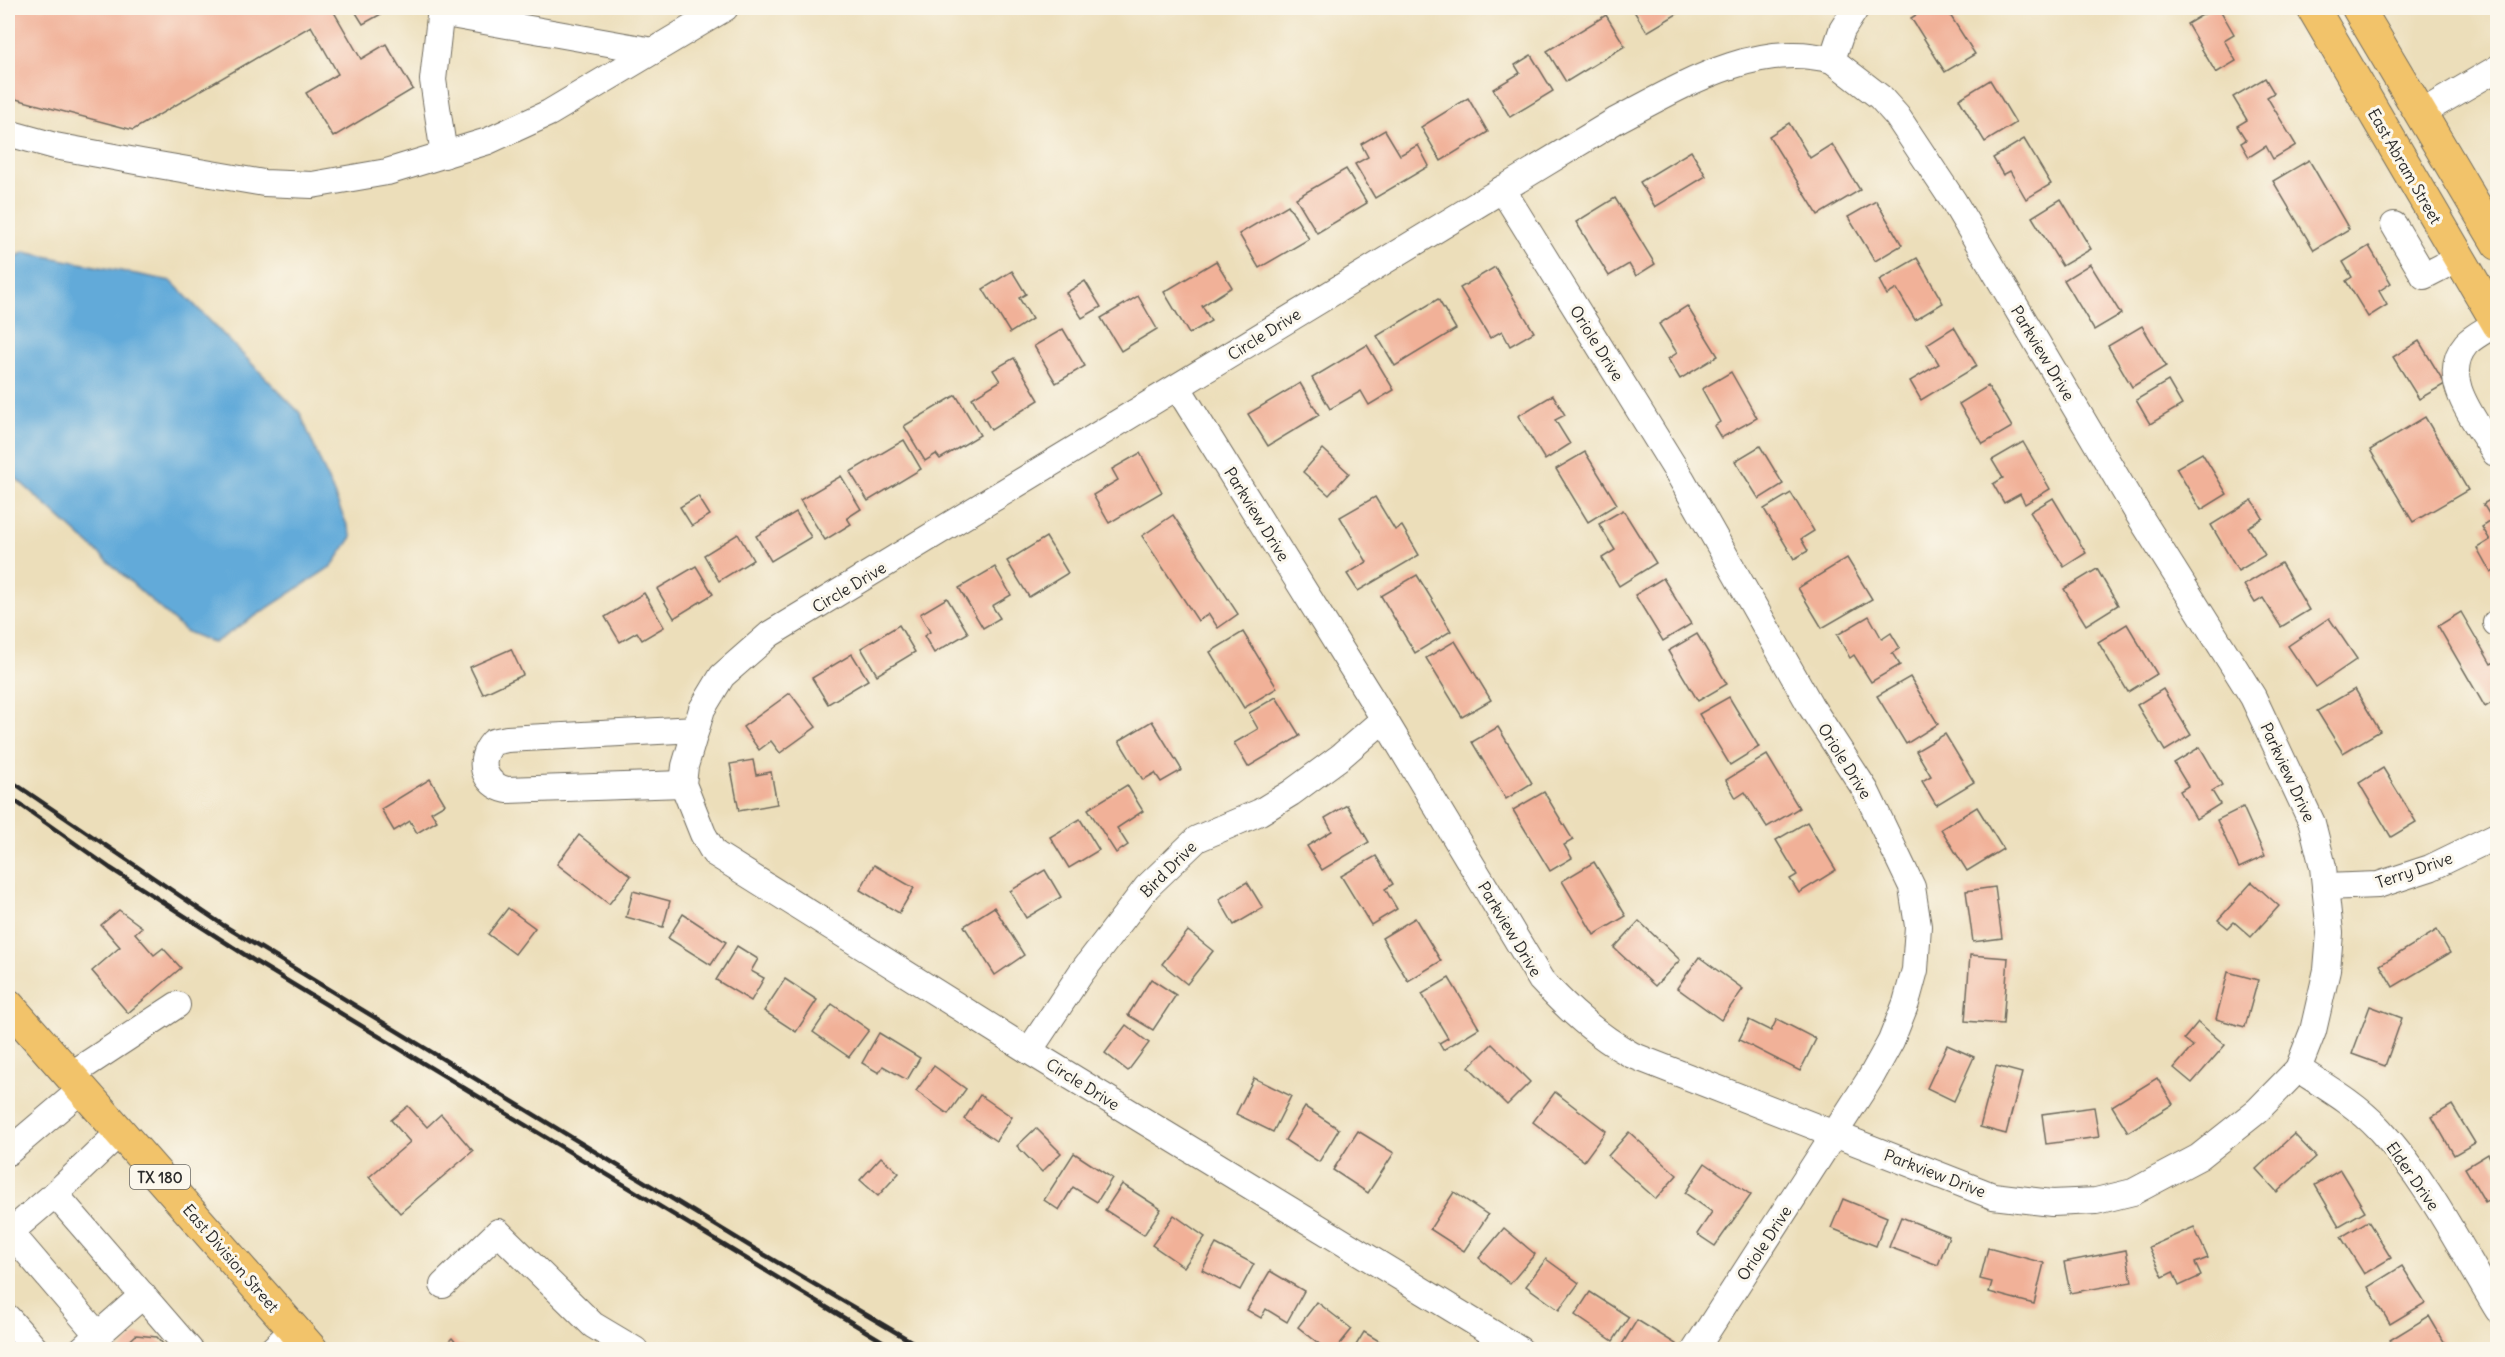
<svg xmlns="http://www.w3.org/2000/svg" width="2505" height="1357" font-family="Delius,sans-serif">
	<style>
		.water { fill: #62aad9; stroke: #466a82; stroke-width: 1.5 }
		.building { fill: #f1b198 }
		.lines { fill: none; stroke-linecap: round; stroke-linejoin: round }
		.minor-casing { stroke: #6f6a5d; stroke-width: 28 }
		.major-casing { stroke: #6f6a5d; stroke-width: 34 }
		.minor { stroke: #fff; stroke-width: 26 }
		.major { stroke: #f2c36a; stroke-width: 32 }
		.rail { stroke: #2b2b2b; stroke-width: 4.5 }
		.labels { text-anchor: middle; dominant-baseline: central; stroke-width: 6; stroke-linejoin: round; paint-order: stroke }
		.shield { fill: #fbf7ec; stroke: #696865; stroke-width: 1.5 }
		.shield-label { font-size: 15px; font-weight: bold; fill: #2b2b2b }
		.street-label { font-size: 16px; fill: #2b2b2b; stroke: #fbf7ec }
	</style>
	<rect width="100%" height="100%" fill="#fbf7ec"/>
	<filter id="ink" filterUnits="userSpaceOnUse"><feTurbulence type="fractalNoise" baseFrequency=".0167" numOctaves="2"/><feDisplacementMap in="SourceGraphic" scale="12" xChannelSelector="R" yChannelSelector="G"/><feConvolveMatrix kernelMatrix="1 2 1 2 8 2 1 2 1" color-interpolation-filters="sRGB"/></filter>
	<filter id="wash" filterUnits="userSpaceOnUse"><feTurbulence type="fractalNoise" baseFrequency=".008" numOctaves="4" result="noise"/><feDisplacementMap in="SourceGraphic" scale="24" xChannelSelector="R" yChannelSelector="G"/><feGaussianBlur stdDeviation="1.35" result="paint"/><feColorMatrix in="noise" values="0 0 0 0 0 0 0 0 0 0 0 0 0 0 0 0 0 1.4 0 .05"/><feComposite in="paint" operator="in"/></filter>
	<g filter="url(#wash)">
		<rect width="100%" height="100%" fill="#ecdeba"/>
		<polygon class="water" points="24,252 171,281 300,413 352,537 332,566 214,643 185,631 8,471 8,262"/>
		<g id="blocks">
			<g class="building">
				<polygon points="8,8 343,8 334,12 361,59 386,44 413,89 333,137 306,93 338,74 311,26 133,130 8,97"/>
				<polygon points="353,8 392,8 363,24"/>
				<polygon points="1632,8 1687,8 1647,32"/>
				<polygon points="1927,8 1954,8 1956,11 1950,15 1975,54 1945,72 1911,18"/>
				<polygon points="2214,8 2219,8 2234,34 2224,40 2236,61 2216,73 2187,24"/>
				<polygon points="1606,15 1625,46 1566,82 1547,51"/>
				<polygon points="1531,55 1553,91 1510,117 1493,89 1520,73 1515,65"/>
				<polygon points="2265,78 2274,93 2267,97 2296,145 2273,159 2266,146 2249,157 2241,143 2246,140 2237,126 2247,120 2233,97"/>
				<polygon points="1990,80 2016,123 1985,142 1959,99"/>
				<polygon points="1468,98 1488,132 1441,161 1421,127"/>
				<polygon points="1789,123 1810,158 1832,144 1860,190 1818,215 1769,136"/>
				<polygon points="1385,130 1400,155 1418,145 1429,166 1375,198 1355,164 1368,157 1361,144"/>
				<polygon points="2024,139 2051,184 2026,199 2010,171 2003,175 1993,158"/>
				<polygon points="1691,151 1706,176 1655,207 1640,182"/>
				<polygon points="2309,160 2349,229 2314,250 2273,181"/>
				<polygon points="1346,169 1367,203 1317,233 1296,198"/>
				<polygon points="1615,198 1655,264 1636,276 1629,264 1609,276 1576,222"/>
				<polygon points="2061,199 2091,249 2062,266 2032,217"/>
				<polygon points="1876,201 1902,245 1875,261 1848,217"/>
				<polygon points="1288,205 1309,239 1259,268 1239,234"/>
				<polygon points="2369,246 2391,283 2379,291 2387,305 2368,317 2346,281 2352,277 2343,262"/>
				<polygon points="1917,258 1943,303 1915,320 1897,289 1887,295 1879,280"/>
				<polygon points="1216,261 1232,287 1202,306 1211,321 1189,334 1164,292"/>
				<polygon points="2090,264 2121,314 2094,330 2064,280"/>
				<polygon points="1495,267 1534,332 1510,346 1502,331 1490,338 1460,288"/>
				<polygon points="1012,271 1026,294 1019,298 1032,319 1010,333 983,289"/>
				<polygon points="1085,281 1101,307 1082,318 1066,293"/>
				<polygon points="1138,296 1157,329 1121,351 1101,318"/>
				<polygon points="1438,299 1456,329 1395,366 1377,336"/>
				<polygon points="1687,306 1718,356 1680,379 1668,359 1677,353 1659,324"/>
				<polygon points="2142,326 2166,366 2132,387 2108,346"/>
				<polygon points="1954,327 1977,366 1921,400 1910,381 1939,364 1927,344"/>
				<polygon points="1063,329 1085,366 1056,383 1034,346"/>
				<polygon points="2419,341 2445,384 2419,399 2393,357"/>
				<polygon points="1367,345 1394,390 1369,405 1361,391 1330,409 1312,378"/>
				<polygon points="1014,358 1039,400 991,430 972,398 1000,381 993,370"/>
				<polygon points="1731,372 1757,418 1721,438 1714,426 1720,422 1702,389"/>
				<polygon points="2168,381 2182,405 2150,424 2136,400"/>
				<polygon points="1300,383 1319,415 1268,446 1248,414"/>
				<polygon points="1988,386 2012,427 1983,444 1959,404"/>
				<polygon points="956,395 980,435 940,459 936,454 925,461 904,426"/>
				<polygon points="1553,395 1565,415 1555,420 1570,444 1545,460 1518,416"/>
				<polygon points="2425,417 2468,490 2413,522 2370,450"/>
				<polygon points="904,440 921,469 868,501 850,472"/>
				<polygon points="2023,442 2050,489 2025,504 2020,494 2004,503 1993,484 2003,478 1992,460"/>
				<polygon points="1760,446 1783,484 1759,499 1735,461"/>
				<polygon points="1323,449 1349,473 1329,495 1303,472"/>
				<polygon points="1585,452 1617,504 1588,522 1556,469"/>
				<polygon points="1140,453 1162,492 1109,523 1093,495 1118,480 1112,469"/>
				<polygon points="2202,453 2227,494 2201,510 2176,468"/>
				<polygon points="841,476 861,509 847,518 851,524 825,540 800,500"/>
				<polygon points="1791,493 1814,531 1801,539 1808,551 1794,559 1764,509"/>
				<polygon points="2498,495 2498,569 2491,573 2477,548 2490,540 2482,527 2493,520 2483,504"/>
				<polygon points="698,496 710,515 692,526 680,507"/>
				<polygon points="1375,497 1395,530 1402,526 1419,555 1358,591 1347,574 1367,562 1340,517"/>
				<polygon points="2053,498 2086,553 2064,567 2030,512"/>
				<polygon points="2252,500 2263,518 2248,527 2265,555 2238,571 2211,525"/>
				<polygon points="1623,510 1656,563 1619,586 1602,558 1615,550 1599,524"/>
				<polygon points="796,512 811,537 771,561 756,536"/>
				<polygon points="1173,515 1238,614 1218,628 1209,614 1198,621 1142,536"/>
				<polygon points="738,534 753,560 719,581 704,555"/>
				<polygon points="1046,537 1068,573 1029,597 1007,561"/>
				<polygon points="1847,558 1872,599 1822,628 1798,588"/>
				<polygon points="2281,563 2309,610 2281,627 2263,598 2255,603 2244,585"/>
				<polygon points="696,566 713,594 674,618 657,589"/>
				<polygon points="995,567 1011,595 992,606 1000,618 983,628 959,588"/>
				<polygon points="2097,569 2118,605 2086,625 2064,589"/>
				<polygon points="1417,575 1451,631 1415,653 1381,596"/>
				<polygon points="1663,578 1691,624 1663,641 1635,595"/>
				<polygon points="644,593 664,627 642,640 637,632 620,642 605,617"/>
				<polygon points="947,598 968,633 934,653 924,636 930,632 920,614"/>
				<polygon points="2461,612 2491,664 2498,660 2498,699 2485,707 2438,626"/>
				<polygon points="1869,616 1882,639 1891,633 1900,648 1892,653 1900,665 1871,682 1854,655 1850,658 1837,635"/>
				<polygon points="2329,618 2357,659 2316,687 2288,646"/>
				<polygon points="2127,624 2157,674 2128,692 2098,642"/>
				<polygon points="899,625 915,652 877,675 861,648"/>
				<polygon points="1243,632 1277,688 1244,708 1210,652"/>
				<polygon points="1697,634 1727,684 1698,701 1668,651"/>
				<polygon points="1455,641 1491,700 1462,717 1426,658"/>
				<polygon points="511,649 523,675 483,694 470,667"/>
				<polygon points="852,654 868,680 828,704 812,678"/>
				<polygon points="1910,677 1938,724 1906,744 1877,696"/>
				<polygon points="2163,689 2191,735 2165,751 2137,705"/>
				<polygon points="2355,689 2380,731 2343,753 2317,711"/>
				<polygon points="790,693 816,727 780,753 771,741 759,750 743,727"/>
				<polygon points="1276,697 1300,736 1248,767 1234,743 1258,729 1249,713"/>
				<polygon points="1729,697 1759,747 1730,765 1699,714"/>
				<polygon points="1152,721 1182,770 1161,782 1155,773 1143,780 1119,741"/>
				<polygon points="1498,727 1532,783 1506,799 1472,742"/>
				<polygon points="1945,734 1974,782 1936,805 1922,781 1931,776 1916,751"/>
				<polygon points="2200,747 2222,785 2212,791 2220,804 2196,819 2180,791 2188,786 2174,763"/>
				<polygon points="1767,755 1799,808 1767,827 1745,792 1736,798 1726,780"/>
				<polygon points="753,760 756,775 771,772 777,804 739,811 730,764"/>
				<polygon points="2383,768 2416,822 2391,837 2359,783"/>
				<polygon points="430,779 445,804 431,812 437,821 417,833 410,821 394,831 381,809"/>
				<polygon points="1127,785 1143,811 1117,828 1128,845 1116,853 1088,809"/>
				<polygon points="1544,792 1573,840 1564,845 1572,858 1550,871 1513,810"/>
				<polygon points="1347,805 1369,842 1322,870 1307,846 1332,831 1325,818"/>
				<polygon points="1977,807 2003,849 1967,871 1941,829"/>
				<polygon points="2243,807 2265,856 2239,868 2217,820"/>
				<polygon points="1080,819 1099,850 1069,868 1050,837"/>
				<polygon points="1807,822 1836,870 1799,893 1790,879 1797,875 1776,840"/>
				<polygon points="579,835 631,876 609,904 557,864"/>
				<polygon points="1376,856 1393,884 1385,889 1397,909 1371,925 1341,876"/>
				<polygon points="1594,862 1626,916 1594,935 1562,881"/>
				<polygon points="874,865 914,888 899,913 860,890"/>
				<polygon points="1045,870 1061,897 1026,918 1010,891"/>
				<polygon points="1247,882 1263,908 1234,925 1219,899"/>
				<polygon points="2252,882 2279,906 2251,937 2234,922 2228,928 2218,920"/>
				<polygon points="1995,887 2002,938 1973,942 1966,891"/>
				<polygon points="633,891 670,901 663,927 626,917"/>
				<polygon points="994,907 1024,955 995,975 964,926"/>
				<polygon points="508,908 535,928 515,954 488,934"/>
				<polygon points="119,910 142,927 135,933 154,955 163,948 181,968 128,1013 92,971 120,947 101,925"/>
				<polygon points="683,914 726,942 711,965 668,938"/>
				<polygon points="1415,918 1441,961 1408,981 1382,938"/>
				<polygon points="1639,921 1680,960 1655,986 1614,948"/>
				<polygon points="2437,930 2450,953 2393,987 2380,965"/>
				<polygon points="1188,931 1213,951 1187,984 1162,964"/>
				<polygon points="737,946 758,959 751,971 764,978 751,1001 716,980"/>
				<polygon points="1970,955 2008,958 2003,1024 1965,1021"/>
				<polygon points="1699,957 1743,989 1721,1020 1677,988"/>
				<polygon points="2228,972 2258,980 2245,1027 2216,1019"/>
				<polygon points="1449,978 1479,1028 1443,1050 1439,1043 1448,1038 1422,994"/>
				<polygon points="785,979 817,1000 796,1032 764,1011"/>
				<polygon points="1151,979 1176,995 1153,1030 1128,1015"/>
				<polygon points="832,1004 869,1030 849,1057 813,1032"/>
				<polygon points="2370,1006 2402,1018 2385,1066 2352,1054"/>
				<polygon points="1777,1019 1816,1039 1800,1071 1739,1040 1749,1020 1771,1031"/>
				<polygon points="2198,1022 2225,1045 2192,1083 2174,1068 2193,1046 2184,1039"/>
				<polygon points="1126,1025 1149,1043 1128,1071 1105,1053"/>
				<polygon points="879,1033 920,1058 907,1080 883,1066 879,1073 862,1063"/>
				<polygon points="1492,1044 1530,1082 1507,1105 1469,1067"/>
				<polygon points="1947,1045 1974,1057 1954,1101 1927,1088"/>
				<polygon points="934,1066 966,1089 948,1114 916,1091"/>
				<polygon points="1996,1066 2022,1073 2006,1134 1980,1127"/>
				<polygon points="1254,1078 1291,1096 1273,1132 1236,1114"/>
				<polygon points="2157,1078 2173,1104 2128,1132 2112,1106"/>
				<polygon points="1555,1092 1606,1131 1584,1161 1533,1122"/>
				<polygon points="980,1095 1012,1117 996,1141 964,1119"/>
				<polygon points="2452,1105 2475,1143 2454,1155 2432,1117"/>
				<polygon points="408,1106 427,1127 441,1114 473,1151 400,1213 369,1177 410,1142 391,1120"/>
				<polygon points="1305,1107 1339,1129 1319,1162 1285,1140"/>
				<polygon points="2094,1107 2099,1137 2046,1144 2042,1114"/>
				<polygon points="1036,1128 1061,1153 1042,1172 1017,1146"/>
				<polygon points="1358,1131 1394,1153 1368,1193 1333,1170"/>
				<polygon points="1629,1132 1677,1175 1656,1199 1608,1156"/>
				<polygon points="2294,1134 2316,1157 2277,1192 2256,1169"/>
				<polygon points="1074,1153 1112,1178 1097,1202 1073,1187 1059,1210 1044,1200"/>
				<polygon points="2488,1154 2498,1170 2498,1195 2485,1202 2465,1168"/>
				<polygon points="881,1157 899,1173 878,1196 860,1180"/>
				<polygon points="1705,1163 1751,1195 1715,1246 1697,1234 1712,1212 1685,1193"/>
				<polygon points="2340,1170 2365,1211 2339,1226 2315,1185"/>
				<polygon points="1122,1184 1161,1209 1144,1235 1105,1210"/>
				<polygon points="1454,1192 1488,1215 1464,1251 1430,1229"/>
				<polygon points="1843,1199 1887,1217 1876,1246 1831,1228"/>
				<polygon points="1174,1215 1205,1237 1184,1267 1152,1245"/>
				<polygon points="1901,1217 1949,1236 1938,1265 1889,1247"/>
				<polygon points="2368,1221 2391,1258 2364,1274 2341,1237"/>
				<polygon points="2194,1227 2208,1258 2195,1263 2201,1276 2179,1286 2173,1272 2163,1277 2149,1247"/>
				<polygon points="1504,1228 1535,1254 1510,1284 1479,1258"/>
				<polygon points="1216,1244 1254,1264 1240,1290 1202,1270"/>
				<polygon points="1988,1248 2044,1263 2034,1304 1989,1292 1992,1282 1980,1279"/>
				<polygon points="2126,1250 2132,1282 2070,1293 2064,1262"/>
				<polygon points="1546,1259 1579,1283 1559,1310 1526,1286"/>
				<polygon points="2402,1266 2425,1303 2390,1324 2368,1287"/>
				<polygon points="1270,1271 1304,1291 1287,1322 1266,1309 1261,1318 1247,1310"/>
				<polygon points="1590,1292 1629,1317 1613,1341 1575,1315"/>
				<polygon points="1317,1302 1352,1329 1335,1350 1327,1350 1298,1327"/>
				<polygon points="2429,1316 2449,1350 2396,1350 2390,1340"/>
				<polygon points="1637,1320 1676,1344 1673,1350 1627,1350 1621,1346"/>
				<polygon points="1364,1332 1394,1350 1353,1350"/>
				<polygon points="136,1335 157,1337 168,1350 120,1350"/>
				<polygon points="452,1338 460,1347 462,1345 466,1350 453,1350 447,1343"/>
			</g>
		</g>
	</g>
	<g filter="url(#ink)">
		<use href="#blocks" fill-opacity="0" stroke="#6f6a5d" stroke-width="1.5"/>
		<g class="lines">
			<g class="minor-casing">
				<g id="minor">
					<polyline points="441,8 433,80 444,155"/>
					<polyline points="440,13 653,51"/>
					<polyline points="2421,113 2498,68"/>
					<polyline points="8,133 55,146 141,162 264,183 312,185 387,172 488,141 549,113 725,8"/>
					<polyline points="1502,189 1681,478 1810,705 1866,791 1912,887 1918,926 1915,970 1906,1003 1891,1041 1871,1077 1695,1350"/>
					<polyline points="2394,225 2424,276 2459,258"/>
					<path d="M 1178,388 L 1384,719 L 1541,980 C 1569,1010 1596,1035 1632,1055 L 1993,1196 L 2052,1203 L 2096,1201 L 2133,1192 L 2199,1157 L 2257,1111 L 2298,1069 L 2313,1031 L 2327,970 L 2330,933 L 2323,867 L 2312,823 L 2253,697 L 2137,512 L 1954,202 L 1897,116 L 1880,97 L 1832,60"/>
					<path d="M 2495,453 C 2477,422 2437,378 2466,344 C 2473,336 2488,329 2497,323"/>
					<polyline points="2496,623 2498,622"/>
					<path d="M 683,784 L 507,790 C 483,784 476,761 493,742 L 507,739 L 696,729"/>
					<polyline points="2325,887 2378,885 2430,868 2498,835"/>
					<polyline points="1029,1051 1081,973 1147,887 1197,839 1260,812 1291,793 1340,757 1384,719"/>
					<path d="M 2298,1069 C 2326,1087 2357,1105 2379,1129 C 2428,1181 2461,1249 2498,1310"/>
					<polyline points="69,1076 177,1005"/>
					<polyline points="120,1132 55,1194 190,1350"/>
					<polyline points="8,1152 81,1090"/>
					<polyline points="10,1232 98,1335"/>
					<polyline points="8,1234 55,1194"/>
					<polyline points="443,1285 498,1232 593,1325 635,1350"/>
					<polyline points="8,1318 36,1350"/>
					<polyline points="81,1350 143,1295"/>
					<polyline points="272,1350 294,1329"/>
					<path d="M 1520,1350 L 1029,1051 L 714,853 L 703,834 L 683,784 L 685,766 L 702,709 L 722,676 L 770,634 L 1615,121 C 1680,87 1756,39 1832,60 L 1842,30 L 1856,8"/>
				</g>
			</g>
			<g class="major-casing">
				<g id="major">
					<polyline points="2313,8 2498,324"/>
					<polyline points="2358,8 2498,244"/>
					<polyline points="8,1005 312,1350"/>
				</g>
			</g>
			<use href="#minor" class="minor"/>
			<use href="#major" class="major"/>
			<g class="rail">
				<polyline points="8,779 223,925 753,1248 926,1350"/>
				<polyline points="8,796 110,868 256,962 897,1350"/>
			</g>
		</g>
	</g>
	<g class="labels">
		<rect class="shield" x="130" y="1165" width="60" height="24" rx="4.5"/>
		<g class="shield-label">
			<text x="160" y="1177">TX 180</text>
		</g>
		<g class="street-label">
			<text transform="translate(2405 166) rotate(60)">East Abram Street</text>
			<text transform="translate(1264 334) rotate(-32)">Circle Drive</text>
			<text transform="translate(1597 343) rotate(58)">Oriole Drive</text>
			<text transform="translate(2043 353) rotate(59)">Parkview Drive</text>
			<text transform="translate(1257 514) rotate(58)">Parkview Drive</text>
			<text transform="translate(849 587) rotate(-31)">Circle Drive</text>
			<text transform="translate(1845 761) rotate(58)">Oriole Drive</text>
			<text transform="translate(2288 772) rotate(65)">Parkview Drive</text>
			<text transform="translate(1168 869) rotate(-45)">Bird Drive</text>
			<text transform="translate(2414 870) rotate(-19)">Terry Drive</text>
			<text transform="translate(1510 929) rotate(59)">Parkview Drive</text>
			<text transform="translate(1083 1084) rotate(32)">Circle Drive</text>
			<text transform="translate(1935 1173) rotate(21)">Parkview Drive</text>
			<text transform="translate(2413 1176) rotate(55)">Elder Drive</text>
			<text transform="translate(1764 1243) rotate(-57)">Oriole Drive</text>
			<text transform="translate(231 1258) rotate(49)">East Division Street</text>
		</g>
	</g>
	<rect width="2505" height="1357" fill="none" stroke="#fbf7ec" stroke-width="30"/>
</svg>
